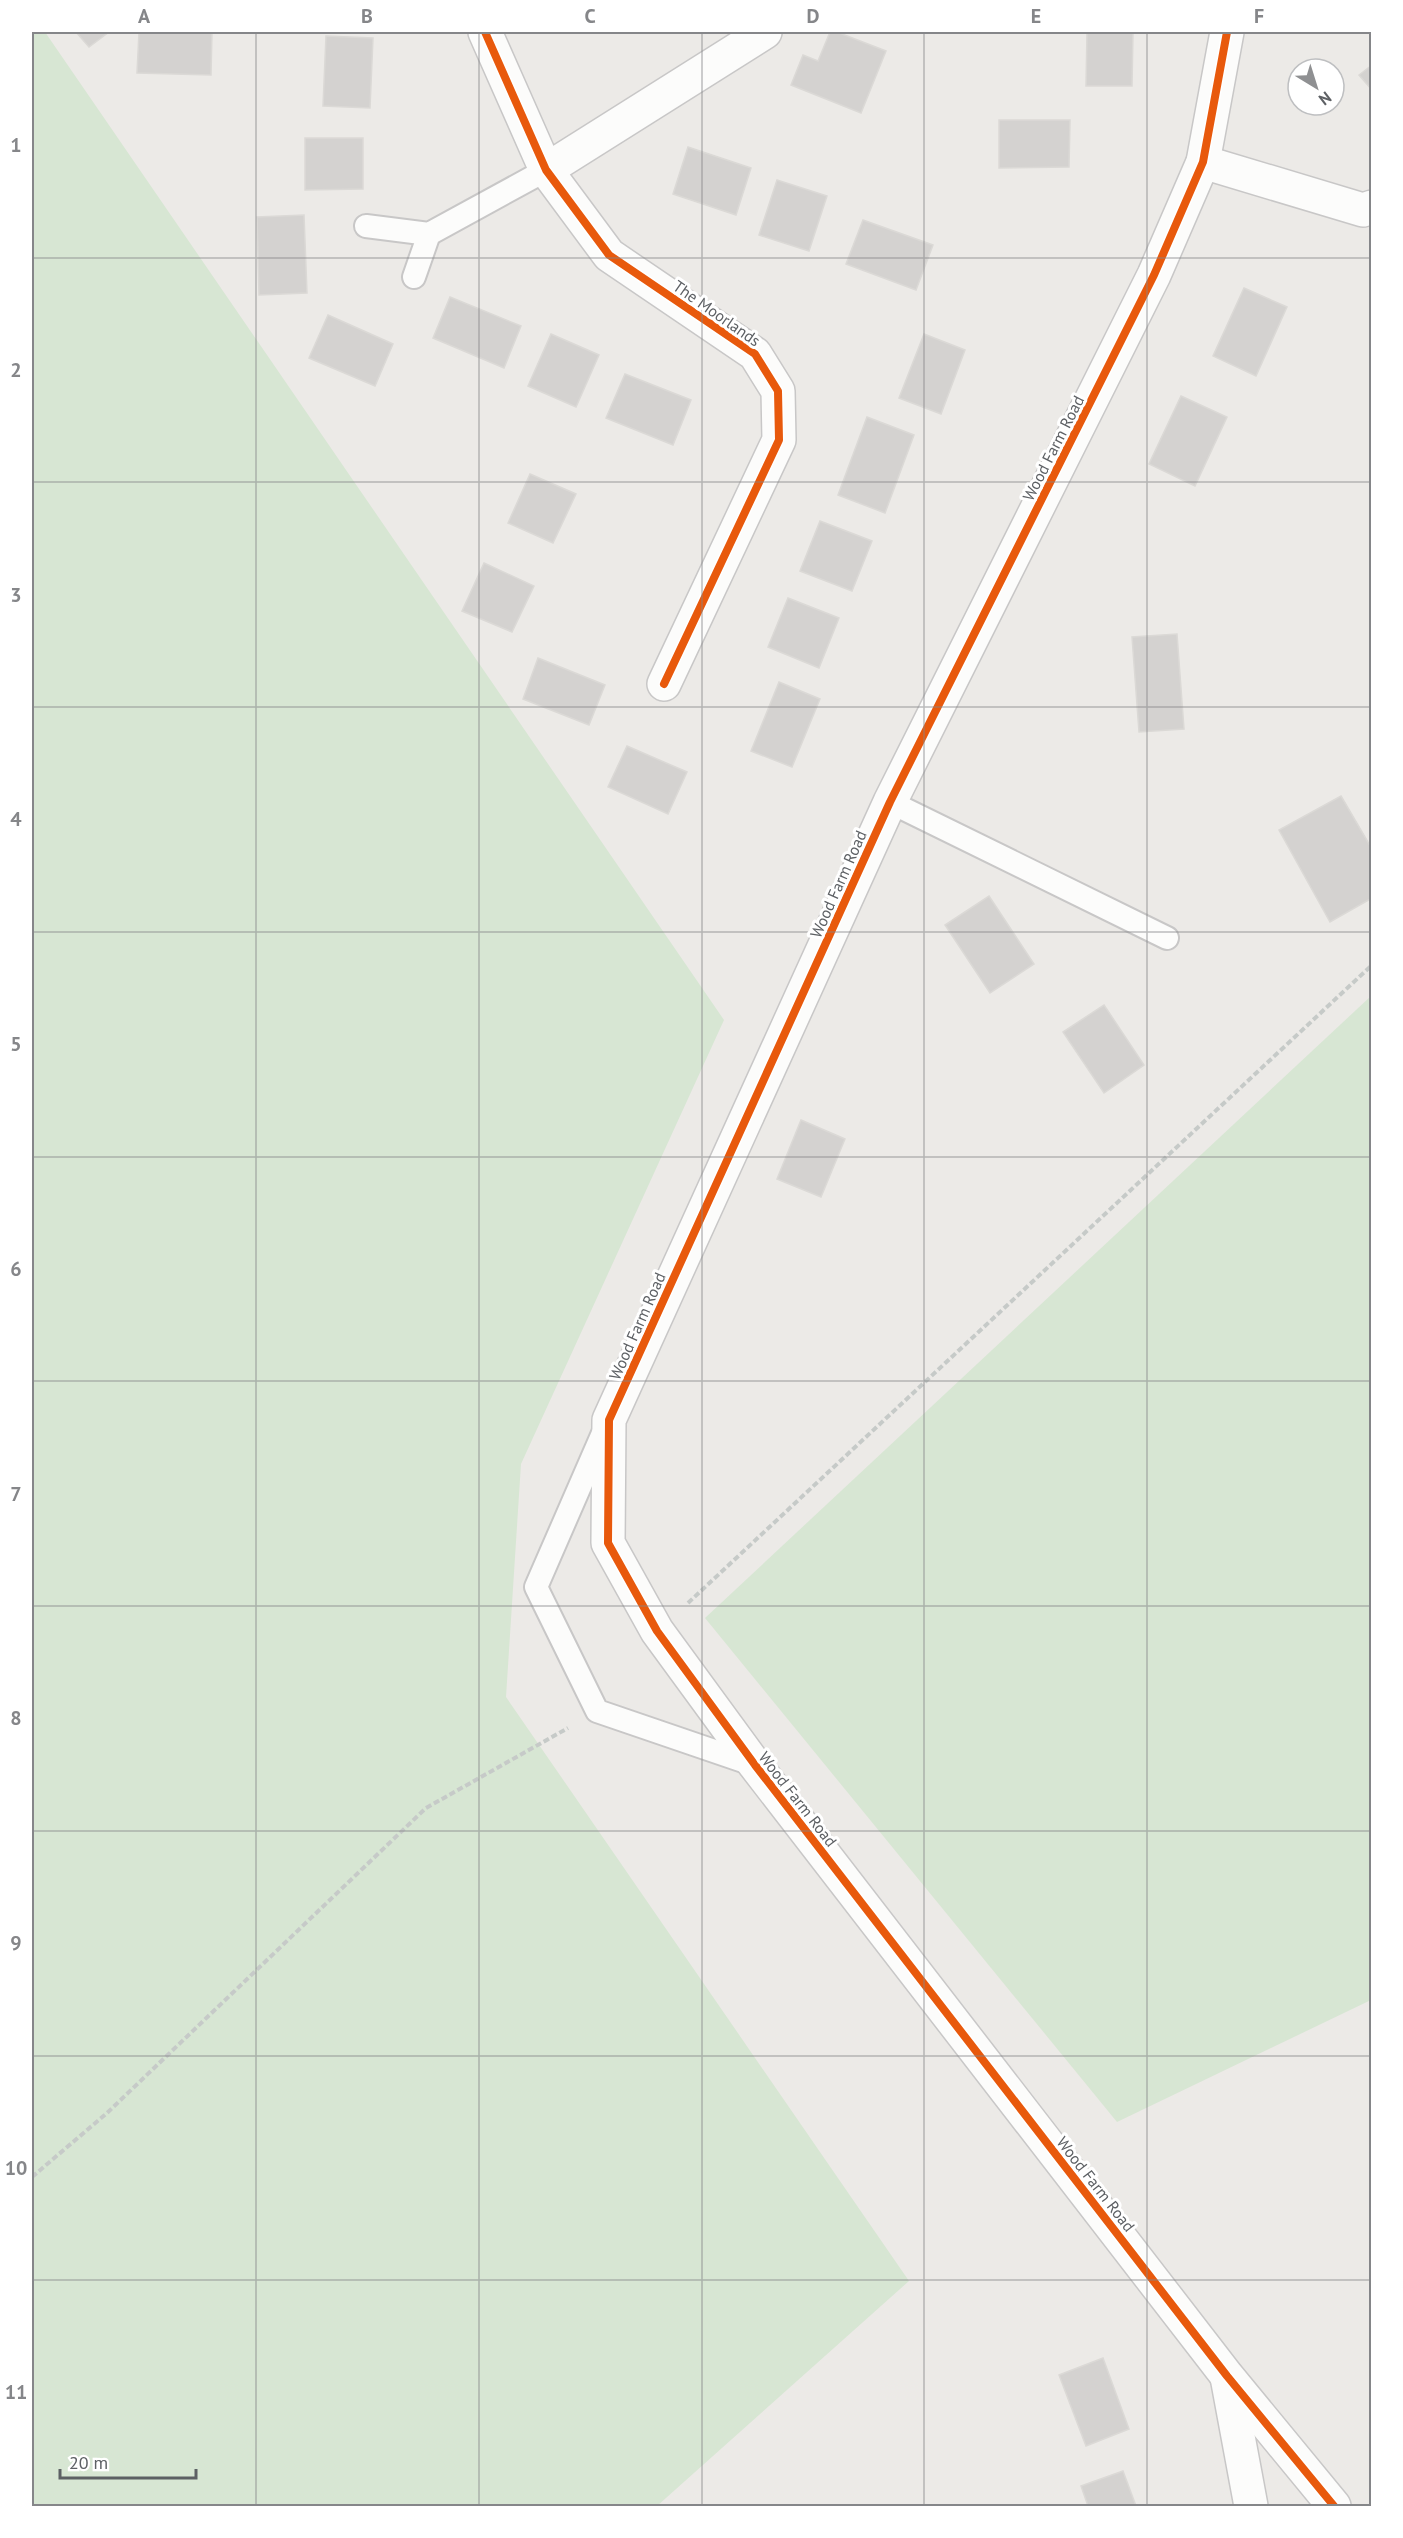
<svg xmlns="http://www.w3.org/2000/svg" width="1403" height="2538" font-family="'PT Sans',sans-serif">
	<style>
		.green { fill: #d7e6d3 }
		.building { fill: #d4d2d0; stroke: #dbd9d6; stroke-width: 1.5 }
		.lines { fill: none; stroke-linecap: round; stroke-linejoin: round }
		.lane-casing { stroke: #c8c7c7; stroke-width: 26 }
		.street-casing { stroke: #c8c7c7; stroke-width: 36 }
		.path { stroke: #c6cac8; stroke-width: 4; stroke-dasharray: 6 3; stroke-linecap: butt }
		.lane { stroke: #fcfcfb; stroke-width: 22 }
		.street { stroke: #fcfcfb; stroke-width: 33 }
		.cycleway-casing { stroke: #fff; stroke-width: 11 }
		.cycleway { stroke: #e8590c; stroke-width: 8 }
		.grid { fill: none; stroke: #858689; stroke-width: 1.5; stroke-opacity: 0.55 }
		.labels { text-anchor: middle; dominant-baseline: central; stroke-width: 6; stroke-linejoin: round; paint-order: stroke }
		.street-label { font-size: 16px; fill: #5d6064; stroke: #fff }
		.neatline { fill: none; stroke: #858689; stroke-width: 2 }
		.grid-label { font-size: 20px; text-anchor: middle; font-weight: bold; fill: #858689 }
	</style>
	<rect width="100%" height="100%" fill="#eceae7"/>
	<g class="green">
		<polygon points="32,32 45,32 724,1020 521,1464 506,1697 909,2281 657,2506 32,2506"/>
		<polygon points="1371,996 1371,2000 1117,2122 705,1618"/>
	</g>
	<g class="building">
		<polygon points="76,32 109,32 89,47"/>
		<polygon points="139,32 212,32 211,75 137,73"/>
		<polygon points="830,32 837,32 886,51 861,113 791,85 803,55 818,61"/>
		<polygon points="1087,32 1133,32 1132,86 1086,86"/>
		<polygon points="326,36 373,38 370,108 323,106"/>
		<polygon points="1372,65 1372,90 1359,75"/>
		<polygon points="999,120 1070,120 1069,167 999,168"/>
		<polygon points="305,138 363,138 363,189 305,190"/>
		<polygon points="688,147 751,168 736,215 673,194"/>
		<polygon points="777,180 827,196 809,251 759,235"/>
		<polygon points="304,215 307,293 259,295 257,217"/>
		<polygon points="863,220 933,245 916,290 846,264"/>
		<polygon points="1244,288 1287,307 1256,376 1213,356"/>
		<polygon points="450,297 521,326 504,368 433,338"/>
		<polygon points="328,315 393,344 375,386 309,358"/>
		<polygon points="551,334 599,355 576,407 528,386"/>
		<polygon points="924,334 965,350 941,414 899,398"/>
		<polygon points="625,374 691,400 673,445 606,418"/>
		<polygon points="1181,396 1227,417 1195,486 1149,464"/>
		<polygon points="867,417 914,435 885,513 838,495"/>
		<polygon points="530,474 576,494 553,543 508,523"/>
		<polygon points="820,521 872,541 852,591 800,571"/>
		<polygon points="484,563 534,586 512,632 462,611"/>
		<polygon points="788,598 839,618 819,668 768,647"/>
		<polygon points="1177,634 1184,729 1139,732 1132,637"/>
		<polygon points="538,658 605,685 589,725 523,699"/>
		<polygon points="779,682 820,699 792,767 751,751"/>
		<polygon points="627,746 687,772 668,814 608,787"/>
		<polygon points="1341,796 1372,849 1372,898 1330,922 1279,830"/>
		<polygon points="989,896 1034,964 990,993 945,925"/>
		<polygon points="1104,1005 1144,1065 1104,1093 1063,1032"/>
		<polygon points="801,1120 845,1139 821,1197 777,1179"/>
		<polygon points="1103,2358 1129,2429 1086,2446 1059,2375"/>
		<polygon points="1123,2471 1136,2506 1088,2506 1081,2486"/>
	</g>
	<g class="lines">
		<g class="lane-casing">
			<g id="lane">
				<polyline points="366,226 429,234 546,170"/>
				<polyline points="414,277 429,234"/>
				<polyline points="890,802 1167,938"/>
				<polyline points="604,1431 536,1587 597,1711 755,1765"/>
			</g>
		</g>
		<g class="street-casing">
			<g id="street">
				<polyline points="485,32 546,170 609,255 755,354 778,391 779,440 664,684"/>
				<polyline points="1227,32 1203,162 1154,275 890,802 609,1420 608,1543 657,1631 755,1765 1227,2376 1334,2506"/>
				<polyline points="1203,162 1363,210 1372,207"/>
				<polyline points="546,170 765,32"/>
				<polyline points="1227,2377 1251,2506"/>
			</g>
		</g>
		<g class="path">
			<polyline points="688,1603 1372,965"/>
			<polyline points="32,2177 107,2113 426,1808 568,1728"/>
		</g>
		<use href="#lane" class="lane"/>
		<use href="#street" class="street"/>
		<g class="cycleway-casing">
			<g id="cycleway">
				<polyline points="485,32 546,170 609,255 755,354 778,391 779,440 664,684"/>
				<polyline points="1227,32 1203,162 1154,275 890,802 609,1420 608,1543 657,1631 755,1765 1227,2376 1334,2506"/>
			</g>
		</g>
		<use href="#cycleway" class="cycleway"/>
	</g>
	<path class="grid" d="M 256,32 L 256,2506M 479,32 L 479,2506M 702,32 L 702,2506M 924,32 L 924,2506M 1147,32 L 1147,2506M 32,258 L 1372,258M 32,482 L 1372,482M 32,707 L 1372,707M 32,932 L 1372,932M 32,1157 L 1372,1157M 32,1381 L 1372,1381M 32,1606 L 1372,1606M 32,1831 L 1372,1831M 32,2056 L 1372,2056M 32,2280 L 1372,2280"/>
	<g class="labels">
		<g class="street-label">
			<text transform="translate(717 313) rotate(35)">The Moorlands</text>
			<text transform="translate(1053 448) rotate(-63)">Wood Farm Road</text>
			<text transform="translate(838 884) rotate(-66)">Wood Farm Road</text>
			<text transform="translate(637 1326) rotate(-66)">Wood Farm Road</text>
			<text transform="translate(798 1799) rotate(52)">Wood Farm Road</text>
			<text transform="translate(1096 2184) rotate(52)">Wood Farm Road</text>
		</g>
	</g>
	<rect width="1403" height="2538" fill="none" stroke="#ffffff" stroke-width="66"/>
	<g transform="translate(1316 87) rotate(142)"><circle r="28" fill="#ffffff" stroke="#bebfc1" stroke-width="1.5"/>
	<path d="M0-4.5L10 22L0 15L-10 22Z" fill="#8f9092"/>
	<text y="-9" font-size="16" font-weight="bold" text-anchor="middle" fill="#5d6064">N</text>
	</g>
	<path d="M60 2469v9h136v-9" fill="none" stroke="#5d6064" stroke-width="3"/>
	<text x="69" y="2469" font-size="18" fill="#5d6064" stroke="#ffffff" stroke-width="4.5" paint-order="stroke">20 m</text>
	<rect x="33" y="33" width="1337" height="2472" class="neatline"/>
	<g class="grid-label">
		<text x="144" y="23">A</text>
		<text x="367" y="23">B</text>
		<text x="590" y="23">C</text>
		<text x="813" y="23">D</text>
		<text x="1036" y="23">E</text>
		<text x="1259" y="23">F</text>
		<text x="16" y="152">1</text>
		<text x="16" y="377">2</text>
		<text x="16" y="602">3</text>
		<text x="16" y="826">4</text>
		<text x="16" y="1051">5</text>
		<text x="16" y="1276">6</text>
		<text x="16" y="1501">7</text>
		<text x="16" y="1725">8</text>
		<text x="16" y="1950">9</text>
		<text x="16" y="2175">10</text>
		<text x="16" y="2399">11</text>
	</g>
</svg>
